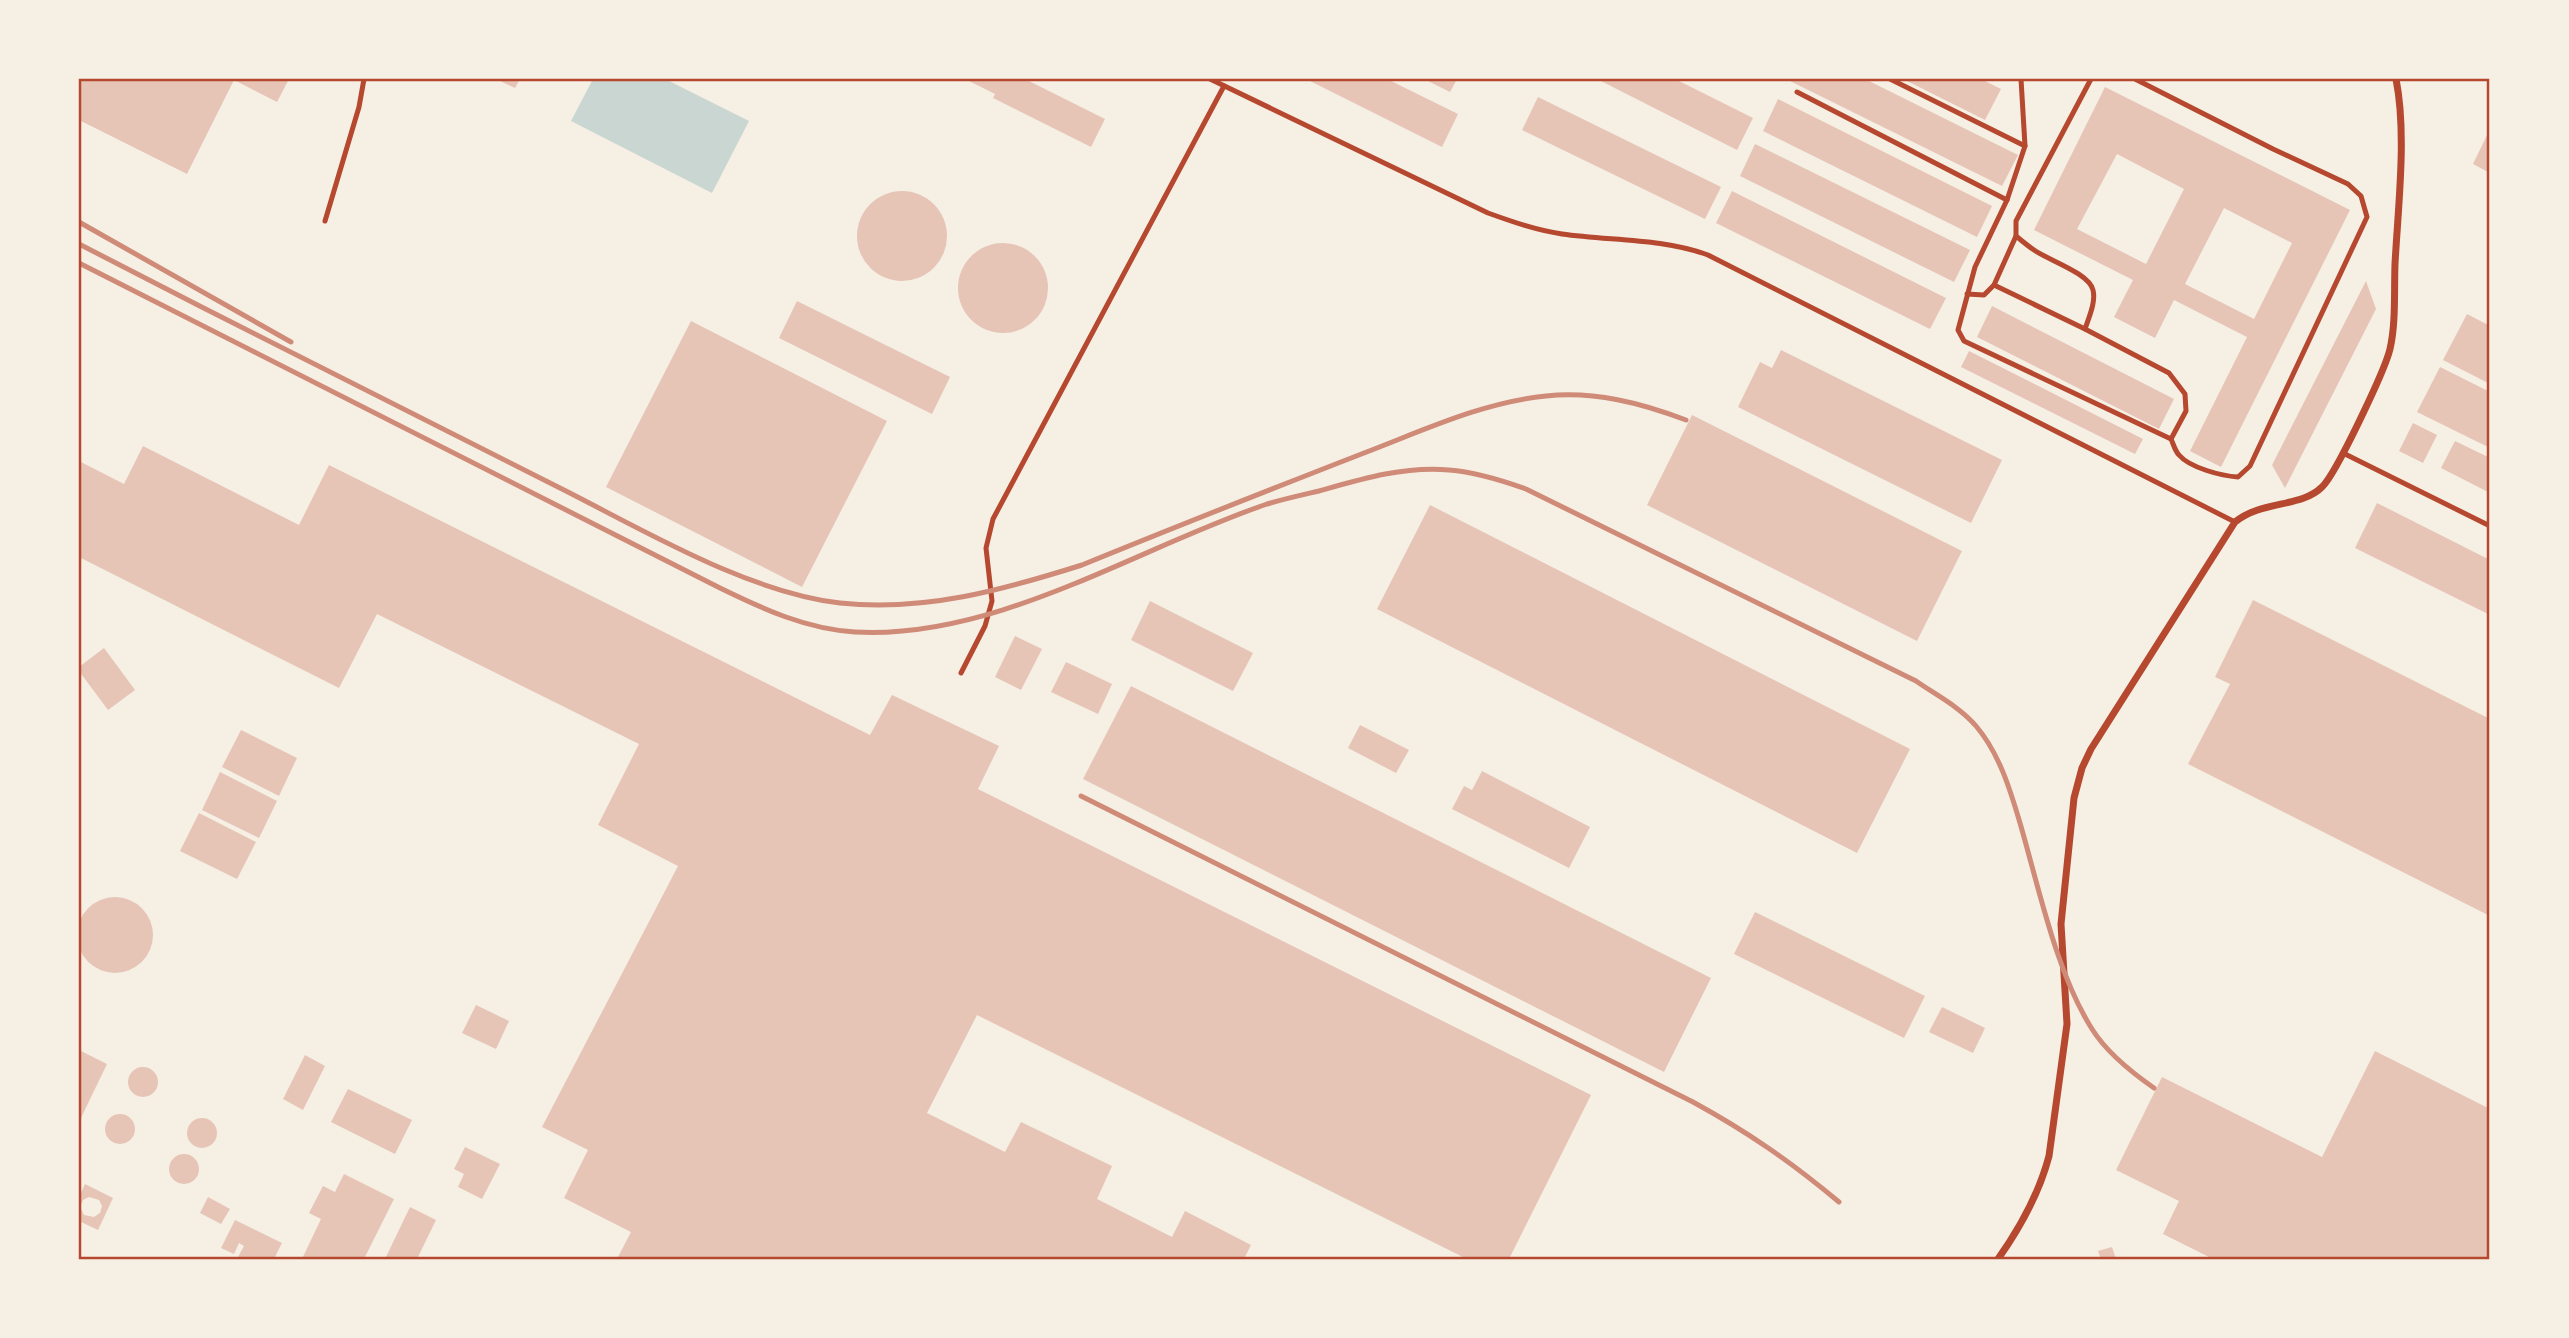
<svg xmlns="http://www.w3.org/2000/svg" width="2569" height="1338" font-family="'Titillium Web',sans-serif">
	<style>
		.water { fill: #c9d6d2 }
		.building { fill: #e6c5b7; fill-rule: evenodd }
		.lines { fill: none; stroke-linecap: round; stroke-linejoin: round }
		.service { stroke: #b5482f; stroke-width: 5 }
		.minor { stroke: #b5482f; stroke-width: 7 }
		.rail { stroke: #cf8b77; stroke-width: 5 }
		.neatline { fill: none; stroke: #b5482f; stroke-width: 2.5 }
	</style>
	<rect width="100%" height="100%" fill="#f6efe4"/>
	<polygon class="water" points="593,79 665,79 749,121 712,193 571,121"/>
	<g class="building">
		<polygon points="79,79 289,79 277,102 234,80 187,174 79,120"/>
		<polygon points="496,79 520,79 515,88"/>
		<polygon points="965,79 1025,79 1105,119 1091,147 993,98 995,94"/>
		<polygon points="1306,79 1387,79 1458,114 1442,147"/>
		<polygon points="1424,79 1457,79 1450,92"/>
		<polygon points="1597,79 1675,79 1753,118 1737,150"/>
		<polygon points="1786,79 1865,79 2018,155 2002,186"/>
		<polygon points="1903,79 1981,79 2001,89 1985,120"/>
		<path d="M 2105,87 L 2350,210 L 2221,467 L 2190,451 L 2247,337 L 2174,300 L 2155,338 L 2114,317 L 2133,280 L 2034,230 ZM 2117,154 L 2184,189 L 2146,264 L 2077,229 ZM 2224,208 L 2292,243 L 2254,319 L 2185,284 Z"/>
		<polygon points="1538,97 1721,187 1705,219 1522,130"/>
		<polygon points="1778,99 1992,206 1977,237 1763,131"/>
		<polygon points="2490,129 2490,173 2473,164"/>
		<polygon points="1755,144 1970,250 1954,282 1740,176"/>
		<circle cx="902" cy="236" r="45"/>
		<polygon points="1732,191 1946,298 1930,329 1716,223"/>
		<circle cx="1003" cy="288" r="45"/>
		<polygon points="2366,281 2376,309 2285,488 2272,465"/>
		<polygon points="797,301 950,377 932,414 779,338"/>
		<polygon points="1992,306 2174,399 2159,429 1977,337"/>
		<polygon points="2467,314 2490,326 2490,384 2443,360"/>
		<polygon points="691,321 887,421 802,587 606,487"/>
		<polygon points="1781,350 2002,460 1971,523 1738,407 1760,362 1772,368"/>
		<polygon points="1969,351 2143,439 2135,454 1961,367"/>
		<polygon points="2440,367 2490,392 2490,448 2417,412"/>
		<polygon points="1692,415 1962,551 1917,641 1647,505"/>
		<polygon points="2413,423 2437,435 2423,463 2399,451"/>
		<polygon points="2455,441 2490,458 2490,493 2441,468"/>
		<polygon points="143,446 299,525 329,465 870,735 892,695 999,746 978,789 1591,1095 1509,1259 1467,1259 977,1015 927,1113 1005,1152 1021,1122 1112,1166 1097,1199 1172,1237 1185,1211 1251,1245 1244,1259 617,1259 631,1232 564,1198 588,1150 542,1127 678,866 598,825 639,744 377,614 339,688 79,557 79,461 124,484"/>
		<polygon points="2377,503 2490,560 2490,615 2355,548"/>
		<polygon points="1430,505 1910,749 1857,853 1377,609"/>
		<polygon points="2253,600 2490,719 2490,916 2188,764 2230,684 2215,677"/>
		<polygon points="1150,601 1253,653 1233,691 1131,640"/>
		<polygon points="1015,636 1042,649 1021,690 995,677"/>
		<polygon points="104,648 135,690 108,710 79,671 79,667"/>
		<polygon points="1066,662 1112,684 1098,714 1051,692"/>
		<polygon points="1131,686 1711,978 1664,1072 1083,779"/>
		<polygon points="1360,725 1409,750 1396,773 1348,748"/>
		<polygon points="241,730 297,758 279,796 222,767"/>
		<polygon points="1482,771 1590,827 1569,868 1452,809 1464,786 1472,790"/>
		<polygon points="220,772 277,801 259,838 202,810"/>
		<polygon points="199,813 256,842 237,879 180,851"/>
		<circle cx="115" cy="935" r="38"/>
		<polygon points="1755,912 1925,996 1904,1038 1734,954"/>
		<polygon points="476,1005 509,1021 496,1049 462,1033"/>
		<polygon points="1942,1007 1985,1028 1973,1053 1929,1032"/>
		<polygon points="79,1050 107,1064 79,1122"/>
		<polygon points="2375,1051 2490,1109 2490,1259 2213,1259 2163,1234 2179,1201 2116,1170 2162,1077 2322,1157"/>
		<polygon points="305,1055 325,1066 303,1110 283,1099"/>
		<circle cx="143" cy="1082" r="15"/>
		<polygon points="348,1089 412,1120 395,1154 331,1122"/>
		<circle cx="120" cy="1129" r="15"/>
		<circle cx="202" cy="1133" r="15"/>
		<polygon points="465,1147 500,1164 482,1199 458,1187 464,1174 454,1169"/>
		<circle cx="184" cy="1169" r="15"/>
		<polygon points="344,1174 394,1199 364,1259 302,1259 321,1219 309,1213 323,1186 335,1192"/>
		<path d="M 85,1184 L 113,1198 L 98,1230 L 79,1221 L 79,1197 ZM 89,1197 L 99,1200 L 102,1206 L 100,1213 L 94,1217 L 84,1215 L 80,1207 L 83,1200 Z"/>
		<polygon points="208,1197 230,1209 221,1224 200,1213"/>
		<polygon points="410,1207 436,1220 417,1259 385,1259"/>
		<polygon points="235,1220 282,1243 274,1259 237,1259 244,1246 239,1243 234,1254 221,1248"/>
		<polygon points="2112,1247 2116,1259 2101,1259 2098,1251"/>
	</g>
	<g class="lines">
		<g class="service">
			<path d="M 1210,79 L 1488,213 C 1513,222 1536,230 1562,234 C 1611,241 1661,238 1708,255 L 2235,522"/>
			<polyline points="1890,79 2025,146"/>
			<polyline points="2021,79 2025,146 2007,200 1975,267 1958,330 1964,341 2171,439"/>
			<polyline points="1797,92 2007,200"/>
			<polyline points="325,221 359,107 364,79"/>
			<path d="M 1994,285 L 2085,329 L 2169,373 L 2185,394 L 2186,411 L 2171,439 C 2173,443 2175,451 2179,455 C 2190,468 2222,476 2238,477 L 2250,466 L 2367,217 L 2361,196 L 2348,184 L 2273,149 L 2135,79"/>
			<polyline points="1967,294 1984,295 1994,285 2016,236"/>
			<path d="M 2085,329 C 2089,317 2096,302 2093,290 C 2089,273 2048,260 2034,250 C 2028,246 2022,241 2016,236 L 2016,221 L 2091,79"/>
			<polyline points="2343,453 2490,526"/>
			<polyline points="961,673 985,626 992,601 986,548 993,519 1224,86"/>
		</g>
		<path class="minor" d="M 1998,1259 C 2020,1228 2039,1194 2049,1156 L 2067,1024 L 2061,924 L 2074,798 L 2082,768 L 2091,749 L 2235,522 C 2262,500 2301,508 2322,487 C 2336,474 2385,370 2390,349 C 2396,323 2394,292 2395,264 C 2398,207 2407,134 2396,79"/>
		<g class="rail">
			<polyline points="79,222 291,342"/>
			<path d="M 79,244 C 238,326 397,407 558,487 C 642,529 746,592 840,603 C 924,612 1003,590 1082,565 C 1175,527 1269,490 1364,453 C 1422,431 1483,402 1546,396 C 1595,391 1641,403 1686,420"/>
			<path d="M 79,263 L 720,588 C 763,609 806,629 855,632 C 996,640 1137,548 1267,504 C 1284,499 1302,495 1319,491 C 1361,479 1404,466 1449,470 C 1475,472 1501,480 1526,489 L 1916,681 C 1936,695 1960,707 1976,726 C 1999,753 2010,789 2020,823 C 2039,888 2056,972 2092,1029 C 2107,1053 2131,1072 2154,1088"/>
			<path d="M 1081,796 L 1693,1102 C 1748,1132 1791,1162 1839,1202"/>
		</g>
	</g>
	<rect width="2569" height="1338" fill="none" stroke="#f6efe4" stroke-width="161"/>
	<rect x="80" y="80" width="2408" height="1178" class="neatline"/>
</svg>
